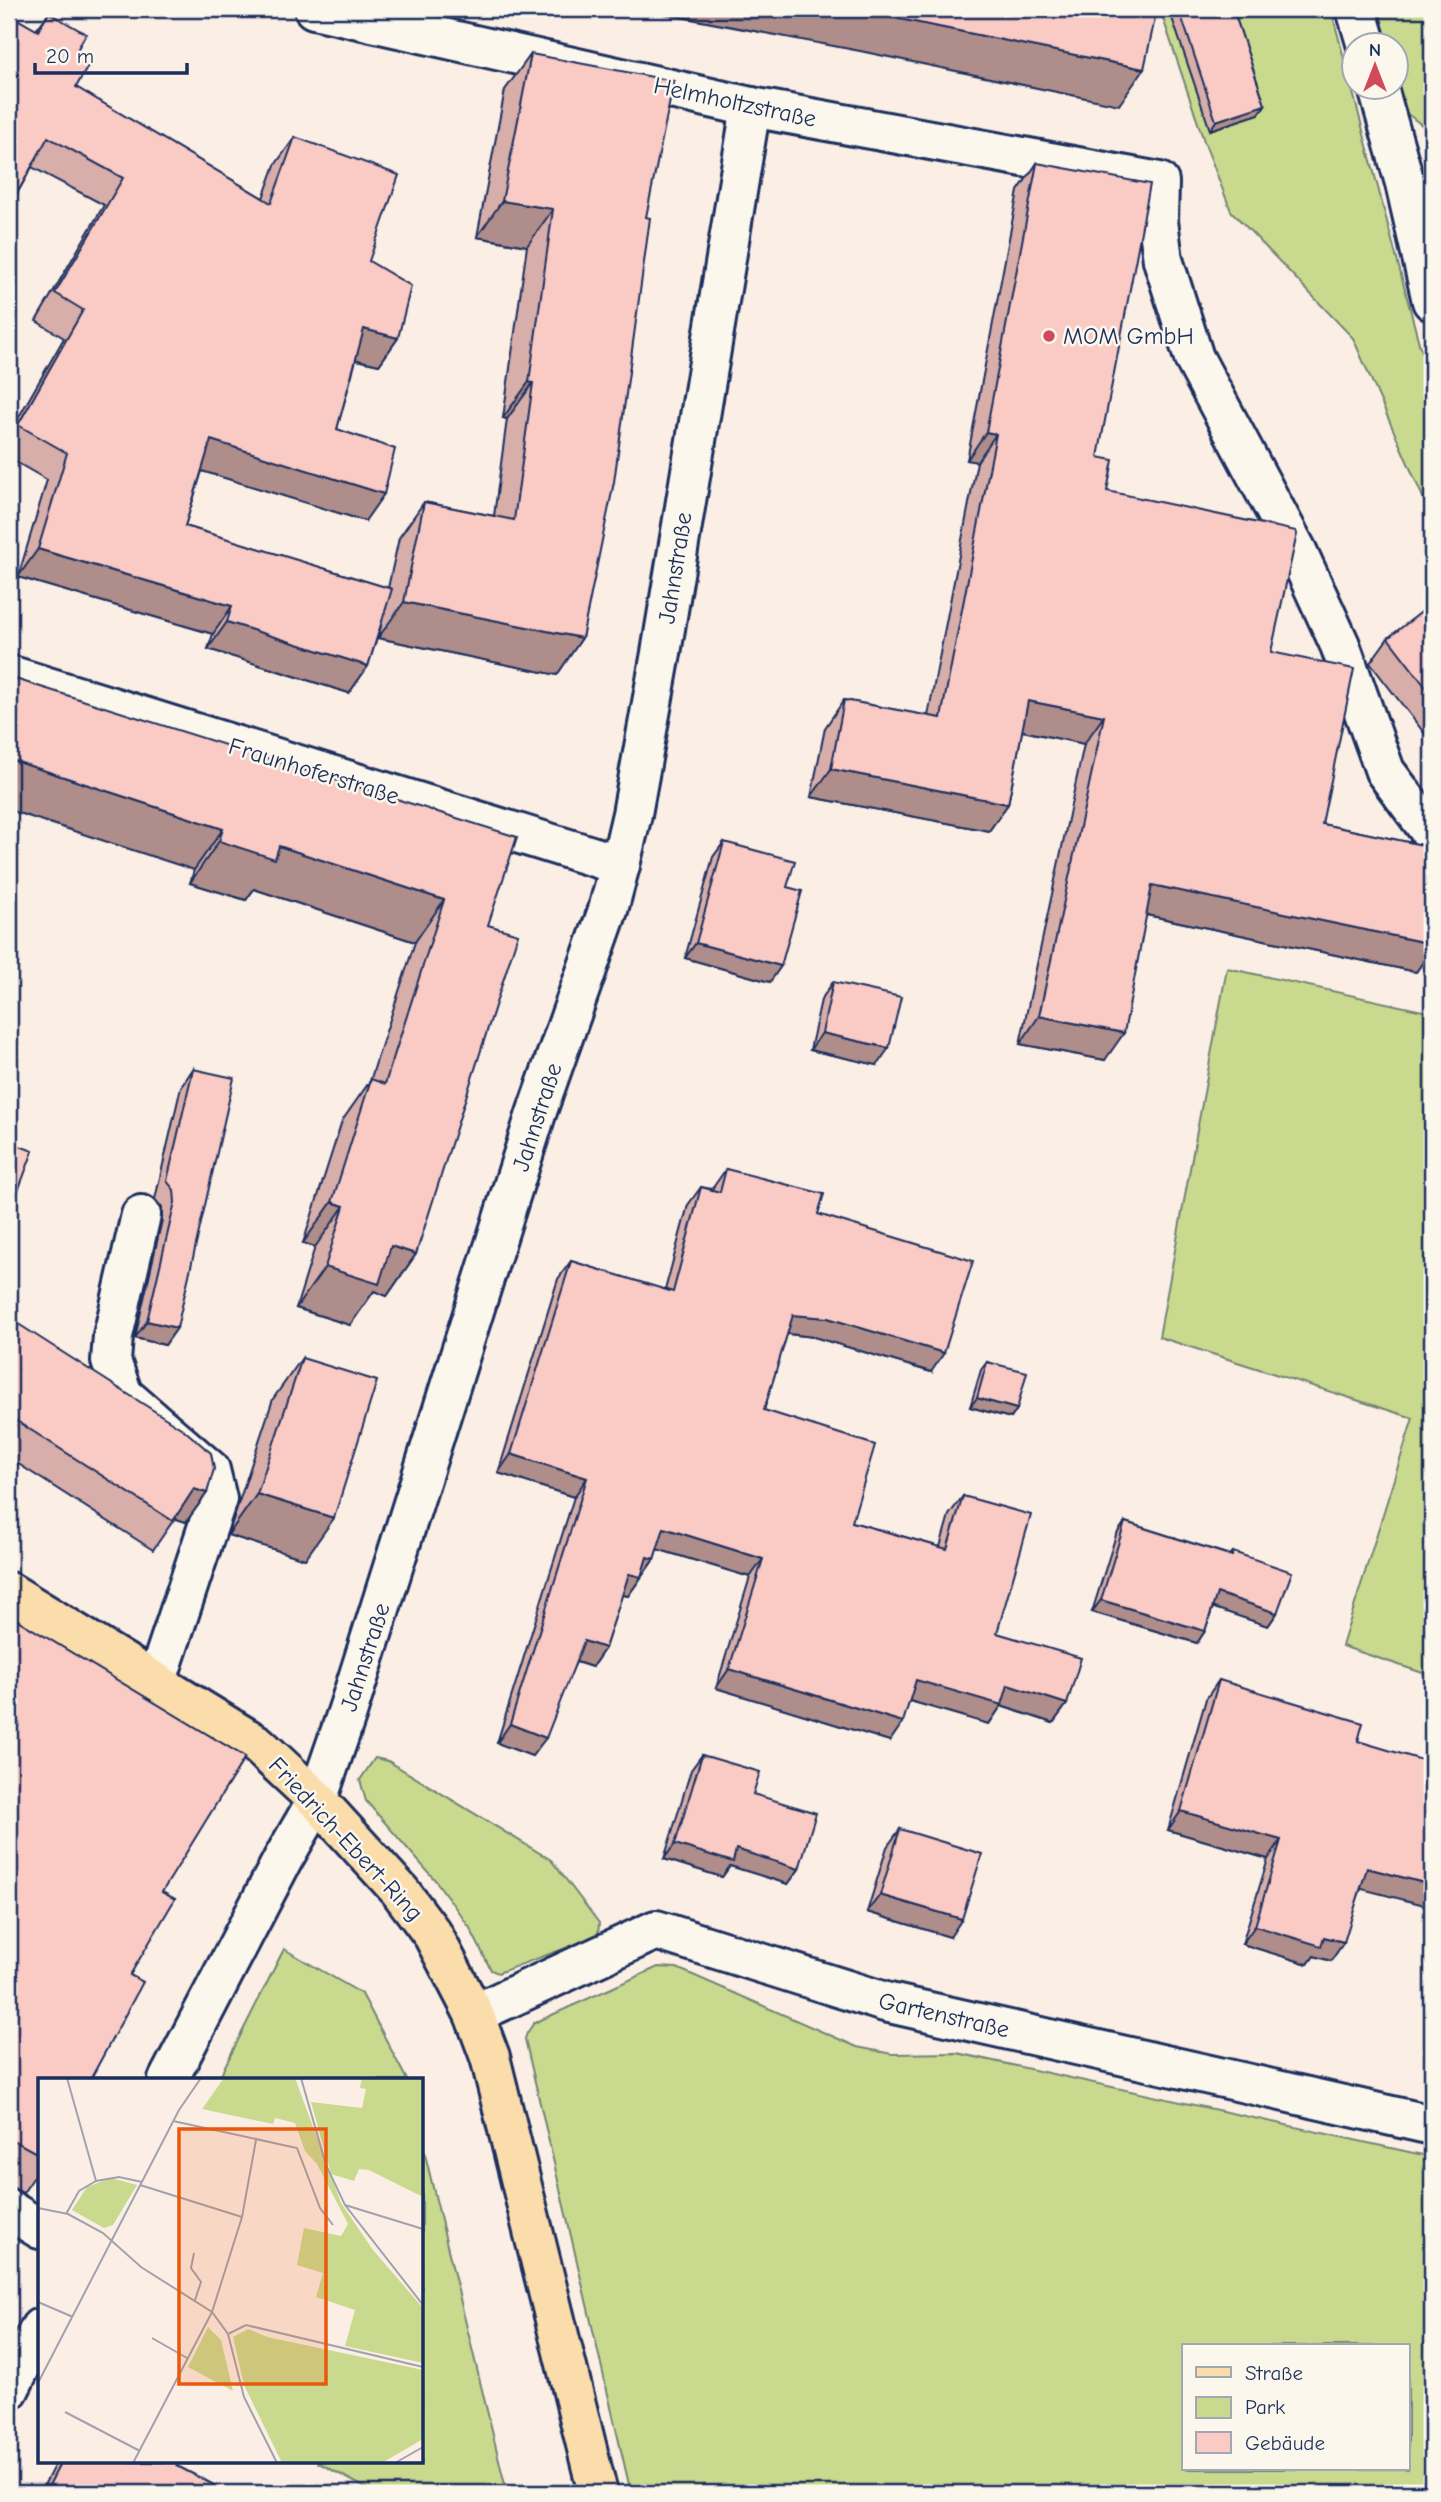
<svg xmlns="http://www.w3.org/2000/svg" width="1441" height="2502" font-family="'Comic Neue',sans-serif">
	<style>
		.green { fill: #c9da8e; stroke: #728476; stroke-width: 2; fill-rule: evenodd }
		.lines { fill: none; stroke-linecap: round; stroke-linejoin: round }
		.minor-casing { stroke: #1b2f5e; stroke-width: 44 }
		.major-casing { stroke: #1b2f5e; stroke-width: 44 }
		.minor { stroke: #fbf7ec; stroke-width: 38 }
		.major { stroke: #fbddab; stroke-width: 38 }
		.wall { fill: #d7aea9; stroke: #1b2f5e; stroke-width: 2 }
		.shaded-wall { fill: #af8d8a; stroke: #1b2f5e; stroke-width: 2 }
		.building { fill: #facac5; stroke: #1b2f5e; stroke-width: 2 }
		.poi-dot { fill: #d1495b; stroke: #fbf7ec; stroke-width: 2.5 }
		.labels { text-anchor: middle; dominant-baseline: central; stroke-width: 5; stroke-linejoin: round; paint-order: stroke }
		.street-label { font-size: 24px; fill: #1b2f5e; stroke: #fbf7ec }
		.poi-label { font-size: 24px; fill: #1b2f5e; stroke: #fbf7ec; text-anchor: start }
		.inset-road { fill: none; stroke: #a1a2ae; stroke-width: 2 }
		.view { fill: #e8590c; fill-opacity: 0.15; stroke: #e8590c; stroke-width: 3.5 }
		.inset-edge { fill: none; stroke: #1b2f5e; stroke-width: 3.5 }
	</style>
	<rect width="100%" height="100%" fill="#fbeee4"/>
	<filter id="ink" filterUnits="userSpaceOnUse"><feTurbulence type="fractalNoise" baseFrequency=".0143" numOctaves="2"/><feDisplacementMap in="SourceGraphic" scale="14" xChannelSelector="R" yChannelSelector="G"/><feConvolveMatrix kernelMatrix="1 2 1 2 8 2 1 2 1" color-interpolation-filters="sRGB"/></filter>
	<g filter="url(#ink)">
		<g class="green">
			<polygon points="1160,9 1331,9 1420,347 1432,374 1432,518 1353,338 1231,211 1205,144"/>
			<polygon points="1379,9 1432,9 1432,133 1405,112 1396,75 1396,46 1388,45"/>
			<polygon points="1227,968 1432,1013 1432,1676 1342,1646 1413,1418 1159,1337"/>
			<polygon points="375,1758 388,1761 551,1860 599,1923 598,1936 498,1973 491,1970 470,1928 436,1881 366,1801 360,1780"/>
			<polygon points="284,1949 362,1994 407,2080 218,2080"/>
			<path d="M 658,1967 L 677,1968 L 857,2047 L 892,2054 L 957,2053 L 1432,2157 L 1432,2493 L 631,2493 L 525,2039 L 527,2033 L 534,2023 ZM 1184,2346 L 1408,2346 L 1408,2469 L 1184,2469 Z"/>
			<polygon points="422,2142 507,2493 375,2493 317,2462 422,2462"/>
		</g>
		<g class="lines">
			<g class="minor-casing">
				<g id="minor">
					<polyline points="314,9 751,107 1159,182 1158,221 1163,260 1194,358 1297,551 1340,645 1385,771 1432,834"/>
					<polyline points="1356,9 1367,46"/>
					<polyline points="1378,88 1405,183 1432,301"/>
					<polyline points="9,675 620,865"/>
					<polyline points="141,1215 113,1336 111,1361 123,1395 210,1470 217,1499 156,1683"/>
					<polyline points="474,2014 656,1930 885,2002 1432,2125"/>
					<polyline points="168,2080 283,1859 317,1800 348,1710 536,1114 608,910 620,865 632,814 661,653 751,107"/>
					<polyline points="9,2210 40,2229"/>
					<polyline points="9,2390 40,2328"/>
				</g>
			</g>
			<g class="major-casing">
				<polyline id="major" points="9,1592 258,1745 317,1800 400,1891 433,1935 474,2014 490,2057 598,2493"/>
			</g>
			<use href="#minor" class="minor"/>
			<use href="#major" class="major"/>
		</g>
		<g class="wall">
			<polygon points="1169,9 1233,9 1265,105 1259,114 1210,130"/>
			<polygon points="49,13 76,52 76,87 263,198 275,165 295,137 369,261 398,338 379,365 356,360 337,429 365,521 202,471 185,526 388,588 399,538 424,502 494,516 507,419 503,418 527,246 477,237 505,90 531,54 646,217 582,638 557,675 378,638 382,622 368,666 349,693 208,649 213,634 18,577 47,480 9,458 9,434 64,338 36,321 104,205 32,167 9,208 9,31 17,19 36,30"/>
			<polygon points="1037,163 1098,457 1107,491 1271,652 1322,824 1432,847 1432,949 1416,972 1146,915 1105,1060 1020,1044 1084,744 1022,731 1008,804 989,831 811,797 825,728 844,700 928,716 977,462 967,460 1018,191"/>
			<polygon points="1432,613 1432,743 1370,663 1388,638"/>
			<polygon points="9,677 488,925 416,1254 387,1296 374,1291 350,1325 296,1308 315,1247 303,1243 342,1121 370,1081 415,942 254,889 246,900 190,883 194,870"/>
			<polygon points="724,842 787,887 770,982 685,958 713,857"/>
			<polygon points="833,982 877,1065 810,1050 821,1000"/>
			<polygon points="193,1069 177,1328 165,1345 135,1338 162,1220 162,1208 155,1199 181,1087"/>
			<polygon points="726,1169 818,1214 931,1372 814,1337 787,1334 764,1410 852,1522 940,1547 949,1515 963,1496 997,1633 1067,1704 1053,1723 1001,1706 989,1724 910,1701 890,1741 716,1688 750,1577 657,1549 654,1559 628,1596 622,1595 605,1648 592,1667 576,1662 532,1756 497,1743 574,1497 498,1473 558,1279 571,1261 665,1290 688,1205 701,1187 712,1189"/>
			<polygon points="9,1318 207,1493 186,1522 175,1518 153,1550 9,1458"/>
			<polygon points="302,1358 305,1559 228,1535 273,1399"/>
			<polygon points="987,1362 1017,1409 1011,1418 970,1407 981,1370"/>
			<polygon points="1125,1522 1230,1555 1233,1552 1277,1613 1268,1626 1213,1607 1205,1631 1197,1643 1092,1612 1116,1535"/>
			<polygon points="9,1615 245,1757 40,2080 40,2168 23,2193 9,2185"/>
			<polygon points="1219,1680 1358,1741 1361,1889 1331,1961 1314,1956 1308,1964 1242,1944 1268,1859 1168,1830 1206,1699"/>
			<polygon points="702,1755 753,1794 799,1869 788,1884 730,1866 722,1877 664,1859 691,1770"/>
			<polygon points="900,1829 950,1937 867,1912 887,1847"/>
			<polygon points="1432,1958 1432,1973 1428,1972"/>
			<polygon points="56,2462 178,2462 177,2466 229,2493 40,2493"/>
		</g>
		<g class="shaded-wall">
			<polygon points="662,9 851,9 1144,69 1119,105 860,51 659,13"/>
			<polygon points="1265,105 1259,114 1210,130 1216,121"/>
			<polygon points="502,201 553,209 527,246 477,237"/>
			<polygon points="364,329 398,338 379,365 345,357"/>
			<polygon points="529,382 533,383 507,419 503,418"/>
			<polygon points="986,432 996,434 977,462 967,460"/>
			<polygon points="211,440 384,494 365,521 192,468"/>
			<polygon points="38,549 232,606 213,634 18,577"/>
			<polygon points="404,602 582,638 557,675 378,638"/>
			<polygon points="227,622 368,666 349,693 208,649"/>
			<polygon points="1028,701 1104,716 1084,744 1009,728"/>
			<polygon points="9,759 223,829 194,870 9,810"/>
			<polygon points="831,769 1008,804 989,831 811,797"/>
			<polygon points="219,841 279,846 444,900 415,942 254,889 246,900 190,883"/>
			<polygon points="1152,885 1432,944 1432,949 1416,972 1133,912"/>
			<polygon points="696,943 781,966 770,982 685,958"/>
			<polygon points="1039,1016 1124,1033 1105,1060 1020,1044"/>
			<polygon points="822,1033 889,1048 877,1065 810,1050"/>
			<polygon points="332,1202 344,1206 315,1247 303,1243"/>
			<polygon points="391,1246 416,1254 387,1296 374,1291 350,1325 296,1308 325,1267"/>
			<polygon points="793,1315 828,1318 944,1353 931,1372 814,1337 780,1333"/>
			<polygon points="147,1321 177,1328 165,1345 135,1338"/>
			<polygon points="977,1398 1017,1409 1011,1418 970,1407"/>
			<polygon points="511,1454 587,1478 574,1497 498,1473"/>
			<polygon points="194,1489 207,1493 186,1522 173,1518"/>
			<polygon points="257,1494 334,1518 305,1559 228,1535"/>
			<polygon points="664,1528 763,1559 750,1577 650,1547"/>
			<polygon points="647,1557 654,1559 628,1596 616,1593 629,1574"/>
			<polygon points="1217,1593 1277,1613 1268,1626 1208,1606"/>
			<polygon points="1101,1600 1205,1631 1197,1643 1092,1612"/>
			<polygon points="584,1641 605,1648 592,1667 571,1660"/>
			<polygon points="729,1669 903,1722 890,1741 716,1688"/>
			<polygon points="916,1680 1008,1685 1067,1704 1053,1723 1001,1706 989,1724 903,1699"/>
			<polygon points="510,1724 546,1738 532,1756 497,1743"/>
			<polygon points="1181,1811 1281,1840 1268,1859 1168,1830"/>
			<polygon points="675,1844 736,1849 799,1869 788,1884 730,1866 722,1877 664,1859"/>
			<polygon points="1367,1868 1432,1885 1432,1907 1354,1887"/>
			<polygon points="880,1895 962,1919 950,1937 867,1912"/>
			<polygon points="1255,1926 1324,1937 1344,1942 1331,1961 1314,1956 1308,1964 1242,1944"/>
		</g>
		<g class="building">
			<polygon points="851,9 1157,9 1144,69"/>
			<polygon points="1179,9 1233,9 1265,105 1216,121"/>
			<polygon points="49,13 86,34 76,52 91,61 76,87 271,203 295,137 399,175 369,261 411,286 398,338 364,329 337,429 395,449 384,494 211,440 185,526 392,589 368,666 227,622 232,606 38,549 67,453 18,425 83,310 55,293 123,178 48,137 9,208 9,35 17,19 38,31"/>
			<polygon points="531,54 674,81 646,217 650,218 614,482 582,638 404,602 424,502 514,520 533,383 529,382 553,209 502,201"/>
			<polygon points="1037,163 1150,184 1098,457 1113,460 1107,491 1296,531 1297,534 1271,652 1354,669 1322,824 1432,847 1432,944 1152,885 1124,1033 1039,1016 1104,716 1028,701 1008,804 831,769 844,700 941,718 996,434 986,432"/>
			<polygon points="1428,607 1432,613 1432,695 1388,638"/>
			<polygon points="9,677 517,837 488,925 518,934 416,1254 391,1246 379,1284 325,1267 344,1206 332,1202 371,1079 385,1084 444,900 279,846 275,859 219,841 223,829 9,759"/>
			<polygon points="724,842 795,861 787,887 802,891 781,966 696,943"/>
			<polygon points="833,982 901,997 889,1048 822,1033"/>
			<polygon points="193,1069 234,1078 177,1328 147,1321 175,1202 174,1190 167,1181"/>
			<polygon points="9,1142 33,1151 9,1215"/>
			<polygon points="726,1169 824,1194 818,1214 973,1261 944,1353 828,1318 793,1315 764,1410 875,1445 852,1522 947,1549 963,1496 1031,1515 997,1633 1081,1658 1067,1704 1008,1685 1002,1705 916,1680 903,1722 729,1669 763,1559 664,1528 654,1559 647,1557 641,1577 629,1574 605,1648 584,1641 546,1738 510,1724 587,1478 511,1454 571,1261 673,1292 701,1187 720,1192"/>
			<polygon points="9,1318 184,1430 211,1453 214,1469 207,1493 194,1489 173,1521 9,1416"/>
			<polygon points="302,1358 377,1381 334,1518 257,1494"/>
			<polygon points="987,1362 1027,1372 1017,1409 977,1398"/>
			<polygon points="1125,1522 1232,1556 1233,1552 1292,1572 1277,1613 1217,1593 1205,1631 1101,1600"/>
			<polygon points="9,1615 245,1757 162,1892 175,1899 130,1975 143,1982 90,2080 40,2080 40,2155 9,2138 9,2057 12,2051 9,2049 9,1741 19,1723 9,1716"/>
			<polygon points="1219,1680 1363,1723 1358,1741 1432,1763 1432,1885 1367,1868 1344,1942 1324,1937 1321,1946 1255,1926 1281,1840 1181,1811"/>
			<polygon points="702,1755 760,1772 753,1794 816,1813 799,1869 736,1849 733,1862 675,1844"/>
			<polygon points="900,1829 982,1854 962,1919 880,1895"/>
			<polygon points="61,2462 178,2462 177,2466 229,2493 45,2493"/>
			<polygon points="277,2490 303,2491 307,2493 275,2493"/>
		</g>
	</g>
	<circle class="poi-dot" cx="1049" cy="336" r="7"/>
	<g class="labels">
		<g class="street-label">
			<text transform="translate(735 102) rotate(12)">Helmholtzstraße</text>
			<text transform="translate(675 568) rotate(-81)">Jahnstraße</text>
			<text transform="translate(314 771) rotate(17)">Fraunhoferstraße</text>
			<text transform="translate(537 1117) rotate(-72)">Jahnstraße</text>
			<text transform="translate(365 1657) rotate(-72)">Jahnstraße</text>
			<text transform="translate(346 1839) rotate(47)">Friedrich-Ebert-Ring</text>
			<text transform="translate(944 2015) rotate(13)">Gartenstraße</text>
		</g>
		<g class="poi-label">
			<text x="1063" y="336">MOM GmbH</text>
		</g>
	</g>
	<g transform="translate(38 2078)">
		<rect width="385" height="385" fill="#fbeee4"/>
		<path d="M 186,0 L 257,0 L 303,125 L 335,172 L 385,230 L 385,285 L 307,268 L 317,232 L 278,219 L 285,195 L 259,187 L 266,150 L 303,158 L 310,146 L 279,86 L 267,73 L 257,45 L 237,40 L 235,46 L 164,31 ZM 324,0 L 385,1 L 385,119 L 331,92 L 321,91 L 316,103 L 293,96 L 273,24 L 324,30 L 328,11 L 322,10 ZM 73,100 L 99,107 L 75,147 L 66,150 L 34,132 L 49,109 ZM 170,249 L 183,262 L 195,313 L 150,289 ZM 210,251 L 229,259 L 385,292 L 385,361 L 344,385 L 244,385 L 206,307 L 195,259 Z" fill="#c9da8e"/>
		<path class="inset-road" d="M 29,0 L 58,103M 263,0 L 288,87 L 307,127 L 385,227M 135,43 L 259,70 L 282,130 L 295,147M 102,107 L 204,139M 307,127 L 385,151M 0,130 L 30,136 L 65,155 L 103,189 L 174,234 L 190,256 L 206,319 L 239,385M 28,136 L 41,113 L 58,103 L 81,99 L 104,104M 156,175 L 153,190 L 163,204 L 157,222M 0,224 L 35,239M 190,256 L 208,247 L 385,289M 114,260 L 149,280M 0,305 L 141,32 L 163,0M 27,334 L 102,373M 95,385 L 174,234 L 204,139 L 218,62M 357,385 L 385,369"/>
		<path class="view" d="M 141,51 L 288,51 L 288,306 L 141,306 Z"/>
		<rect width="385" height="385" class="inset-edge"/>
	</g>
	<rect width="1441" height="2502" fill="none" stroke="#fbf7ec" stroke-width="35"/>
	<rect x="18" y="18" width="1406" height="2467" fill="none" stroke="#1b2f5e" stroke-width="2.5" filter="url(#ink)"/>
	<rect x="1182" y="2344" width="228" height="126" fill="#fbf7ec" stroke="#a1a7b3" stroke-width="2"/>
	<rect x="1196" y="2367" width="35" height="10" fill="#fbddab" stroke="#a1a7b3" stroke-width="2"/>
	<text x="1245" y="2380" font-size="21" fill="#1b2f5e">Straße</text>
	<rect x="1196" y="2397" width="35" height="21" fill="#c9da8e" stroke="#a1a7b3" stroke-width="2"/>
	<text x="1245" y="2414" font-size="21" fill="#1b2f5e">Park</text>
	<rect x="1196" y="2432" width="35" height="21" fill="#facac5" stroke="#a1a7b3" stroke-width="2"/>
	<text x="1245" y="2450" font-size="21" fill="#1b2f5e">Gebäude</text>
	<g transform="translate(1375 66)"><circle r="33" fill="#fbf7ec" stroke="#a1a7b3" stroke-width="2"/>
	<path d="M0-5L12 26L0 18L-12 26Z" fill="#d1495b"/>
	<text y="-10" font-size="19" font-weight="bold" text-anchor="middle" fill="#1b2f5e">N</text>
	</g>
	<path d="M35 63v10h152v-10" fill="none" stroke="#1b2f5e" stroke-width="3.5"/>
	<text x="46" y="63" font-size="21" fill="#1b2f5e" stroke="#fbf7ec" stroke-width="5" paint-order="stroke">20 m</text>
</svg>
